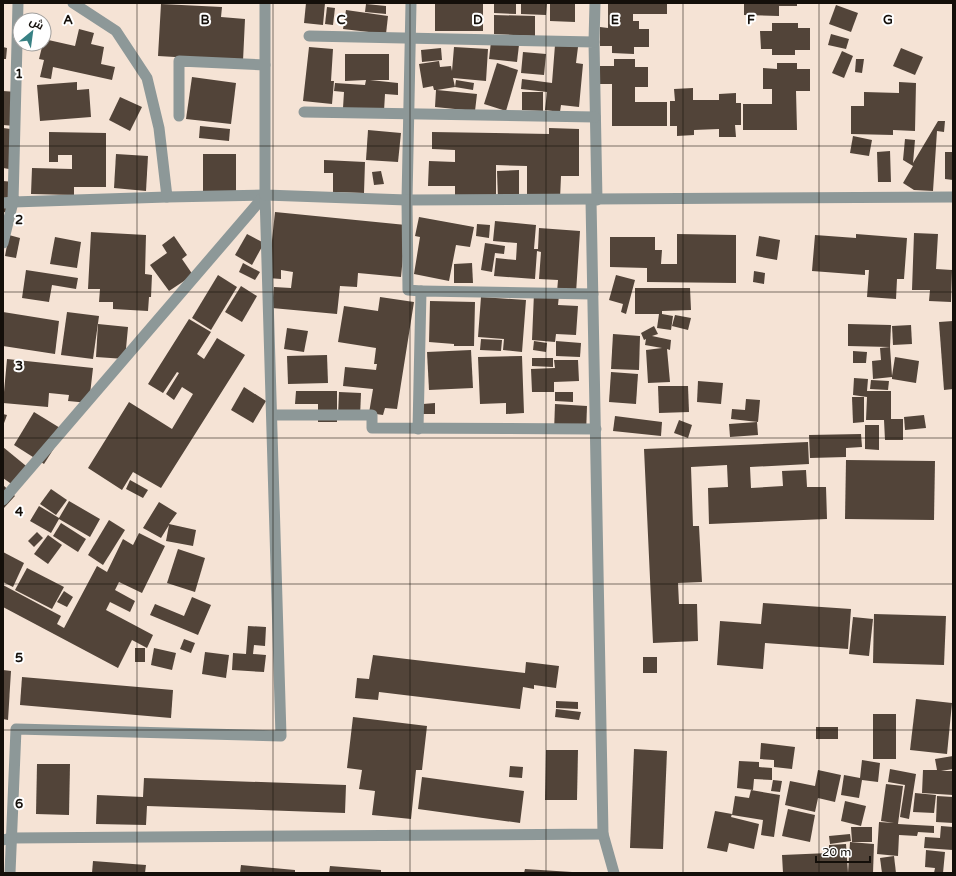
<svg xmlns="http://www.w3.org/2000/svg" width="956" height="876" font-family="'Varela Round',Cairo,sans-serif">
	<style>
		.building { fill: #524439 }
		.lines { fill: none; stroke-linecap: round; stroke-linejoin: round }
		.minor { stroke: #8d9898; stroke-width: 11 }
		.tertiary { stroke: #8d9898; stroke-width: 11 }
		.grid { fill: none; stroke: #140f0a; stroke-width: 1; stroke-opacity: 0.55 }
		.grid-label { font-size: 13px; text-anchor: middle; font-weight: bold; fill: #140f0a; stroke: #fff; stroke-width: 4; stroke-linejoin: round; paint-order: stroke }
	</style>
	<rect width="100%" height="100%" fill="#f5e3d5"/>
	<g class="building">
		<polygon points="306,3 325,3 323,25 304,23"/>
		<polygon points="435,3 483,4 483,31 435,31"/>
		<polygon points="494,3 516,3 516,14 494,13"/>
		<polygon points="521,3 547,3 546,15 521,14"/>
		<polygon points="550,3 575,3 575,22 550,21"/>
		<polygon points="608,3 667,3 667,14 633,14 633,21 639,21 639,29 649,29 649,47 634,47 634,54 612,53 612,46 600,46 600,27 608,28"/>
		<polygon points="744,3 797,3 797,6 779,6 779,16 744,15"/>
		<polygon points="161,4 222,7 221,17 245,19 243,61 158,56"/>
		<polygon points="366,4 386,6 386,14 365,12"/>
		<polygon points="836,5 858,13 851,32 829,24"/>
		<polygon points="327,7 335,8 333,25 325,24"/>
		<polygon points="346,10 388,16 386,34 343,29"/>
		<polygon points="494,15 535,16 535,36 494,34"/>
		<polygon points="772,23 798,23 798,28 810,28 810,50 795,50 795,55 772,55 772,49 761,49 760,31 772,31"/>
		<polygon points="79,29 94,33 91,44 104,47 101,64 115,67 112,80 53,67 51,79 40,77 44,60 39,59 44,39 75,46"/>
		<polygon points="831,34 849,39 846,49 828,45"/>
		<polygon points="491,42 519,45 517,62 489,59"/>
		<polygon points="555,45 578,47 576,63 583,64 579,107 561,105 560,112 545,110 547,92 521,89 522,79 552,83"/>
		<polygon points="3,47 7,48 6,59 3,59"/>
		<polygon points="309,47 333,49 331,81 334,81 332,104 303,101"/>
		<polygon points="454,47 488,49 486,81 453,78 455,87 437,90 477,94 475,111 435,107 436,90 434,90 433,86 423,88 419,64 439,61 440,67 451,66 452,71"/>
		<polygon points="441,48 442,60 422,62 421,50"/>
		<polygon points="901,48 923,57 915,75 893,66"/>
		<polygon points="842,51 853,56 844,78 832,73"/>
		<polygon points="523,52 546,54 544,75 521,73"/>
		<polygon points="345,54 389,54 389,80 370,80 398,83 398,95 385,94 384,111 343,108 344,92 334,91 335,83 365,85 366,80 345,81"/>
		<polygon points="614,59 635,59 635,67 648,67 648,87 635,87 635,102 667,102 667,126 612,126 612,84 600,84 600,66 614,66"/>
		<polygon points="856,59 864,59 862,73 855,72"/>
		<polygon points="497,63 518,70 506,111 484,104"/>
		<polygon points="777,63 797,63 797,69 810,69 810,91 796,91 797,130 743,130 743,104 772,104 772,89 763,89 763,68 777,69"/>
		<polygon points="192,77 236,83 231,124 186,119"/>
		<polygon points="456,80 474,83 473,90 455,87"/>
		<polygon points="77,82 77,90 89,89 91,117 40,121 37,85"/>
		<polygon points="899,82 916,83 915,131 893,130 893,135 851,134 851,106 864,106 864,92 899,93"/>
		<polygon points="693,88 693,100 719,100 719,94 736,93 736,103 741,103 741,125 735,125 736,137 719,137 719,129 694,130 694,135 677,136 677,126 670,126 670,101 675,101 674,89"/>
		<polygon points="3,91 17,92 15,126 3,125"/>
		<polygon points="522,92 543,92 543,111 522,110"/>
		<polygon points="120,97 142,107 130,131 109,120"/>
		<polygon points="938,121 945,121 944,132 937,131 933,191 914,190 903,183 913,166 903,160 905,139 915,140 913,163"/>
		<polygon points="200,126 230,129 229,141 199,138"/>
		<polygon points="3,128 11,129 9,169 3,168"/>
		<polygon points="549,128 579,129 579,176 561,176 560,199 527,198 527,166 496,165 496,198 455,198 455,186 428,186 429,161 455,162 455,150 432,149 432,132 549,134"/>
		<polygon points="368,130 401,133 398,162 366,160"/>
		<polygon points="49,132 106,133 106,187 74,187 74,195 31,194 32,168 72,169 72,155 58,155 58,162 49,162"/>
		<polygon points="853,136 872,140 869,156 850,153"/>
		<polygon points="890,151 891,182 878,182 877,152"/>
		<polygon points="945,152 953,152 953,180 945,179"/>
		<polygon points="116,154 148,156 146,191 114,188"/>
		<rect x="203" y="154" width="33" height="41"/>
		<polygon points="324,160 365,162 364,193 333,192 333,173 324,173"/>
		<polygon points="519,170 519,198 498,199 497,171"/>
		<polygon points="381,171 384,184 374,185 372,172"/>
		<polygon points="3,181 14,182 11,213 3,212"/>
		<polygon points="275,212 406,225 401,277 358,273 357,287 340,286 337,314 272,308 274,287 291,288 293,272 281,270 281,279 268,278"/>
		<polygon points="419,217 474,227 470,247 456,245 449,281 414,274 420,237 415,236"/>
		<polygon points="495,221 536,225 534,249 538,249 539,228 580,231 576,293 557,292 558,280 539,279 541,252 537,251 535,279 494,276 496,258 516,260 517,243 493,241"/>
		<polygon points="477,224 490,225 489,238 476,236"/>
		<polygon points="91,232 146,235 145,274 152,275 151,297 149,297 148,311 113,309 113,302 99,302 100,289 88,289"/>
		<polygon points="914,233 938,234 936,269 952,270 951,302 929,301 930,290 912,290"/>
		<polygon points="247,234 264,243 252,265 235,255"/>
		<polygon points="677,234 736,235 736,283 647,282 647,268 610,267 610,237 655,237 655,250 662,250 661,264 677,264"/>
		<polygon points="856,234 907,238 904,279 897,279 896,299 867,297 869,270 865,270 865,275 812,271 815,235 856,238"/>
		<polygon points="9,235 20,238 16,258 5,256"/>
		<polygon points="174,236 187,255 182,259 193,275 169,291 150,265 167,253 162,245"/>
		<polygon points="759,236 780,240 777,260 756,256"/>
		<polygon points="55,237 81,242 77,268 50,264"/>
		<polygon points="485,243 505,246 504,254 495,253 492,272 481,270"/>
		<polygon points="243,263 260,272 255,280 239,272"/>
		<polygon points="472,263 473,283 454,283 454,264"/>
		<polygon points="26,270 78,278 76,289 52,285 49,302 22,298"/>
		<polygon points="754,271 765,273 764,284 753,282"/>
		<polygon points="218,275 237,287 211,330 192,318"/>
		<polygon points="616,275 635,280 626,314 621,312 623,304 609,300"/>
		<polygon points="241,286 257,296 242,322 225,312"/>
		<polygon points="635,288 690,288 691,310 662,311 662,314 673,316 671,330 657,328 659,314 635,314"/>
		<polygon points="534,293 559,295 558,305 578,306 576,335 556,334 555,342 532,340"/>
		<polygon points="380,297 414,302 397,409 385,408 383,415 369,413 373,389 343,386 345,367 376,370 377,364 374,364 376,348 338,342 344,306 378,311"/>
		<polygon points="481,297 526,300 522,352 503,350 504,339 478,337"/>
		<polygon points="430,301 475,302 474,346 454,346 454,344 429,342"/>
		<polygon points="3,312 59,321 55,354 3,346"/>
		<polygon points="67,312 99,316 93,359 61,355"/>
		<polygon points="675,315 691,318 688,330 672,326"/>
		<polygon points="189,319 211,332 197,354 204,359 217,338 245,355 161,488 133,472 122,490 88,468 129,402 172,429 193,394 182,387 174,400 166,394 179,373 177,372 163,393 148,384"/>
		<polygon points="953,321 953,389 944,390 939,322"/>
		<polygon points="98,324 128,327 125,359 96,357"/>
		<polygon points="848,324 891,325 890,347 848,346"/>
		<polygon points="911,325 912,344 893,345 892,326"/>
		<polygon points="654,326 658,334 652,336 671,340 670,350 667,349 670,382 648,383 646,350 662,348 645,345 646,339 644,340 641,333"/>
		<polygon points="287,328 308,331 304,352 284,349"/>
		<polygon points="613,334 640,336 639,370 611,369"/>
		<polygon points="481,339 502,340 501,351 480,350"/>
		<polygon points="534,341 547,343 546,352 533,350"/>
		<polygon points="556,341 581,343 580,357 556,356"/>
		<polygon points="890,347 892,376 895,357 919,361 916,383 892,379 892,377 873,379 872,361 881,360 880,348"/>
		<polygon points="471,350 473,388 429,390 427,352"/>
		<polygon points="853,351 867,352 866,363 853,363"/>
		<polygon points="327,355 328,383 288,384 287,356"/>
		<polygon points="522,356 524,413 506,414 506,403 480,404 478,357"/>
		<polygon points="532,358 553,358 553,367 532,366"/>
		<polygon points="7,359 93,368 89,403 68,401 69,395 49,393 48,407 3,403"/>
		<polygon points="554,360 578,360 579,381 554,382 554,392 532,392 531,369 555,368"/>
		<polygon points="611,372 638,374 636,404 609,402"/>
		<polygon points="854,378 868,379 867,391 891,391 891,419 903,419 903,440 885,440 884,420 866,420 867,397 853,395"/>
		<polygon points="871,380 889,381 888,390 870,389"/>
		<polygon points="698,381 723,383 721,404 697,402"/>
		<polygon points="658,386 688,386 689,412 659,413"/>
		<polygon points="244,387 266,401 253,423 231,410"/>
		<polygon points="296,391 337,391 337,422 318,422 318,404 295,404"/>
		<polygon points="339,392 361,393 360,417 338,416"/>
		<polygon points="555,392 573,392 573,402 555,401"/>
		<polygon points="852,397 864,397 864,422 853,423"/>
		<polygon points="746,399 760,400 758,422 731,419 732,409 745,410"/>
		<polygon points="435,403 435,414 423,414 423,404"/>
		<polygon points="555,404 587,406 586,434 554,432"/>
		<polygon points="34,412 65,431 44,464 14,445"/>
		<polygon points="3,414 7,415 3,426"/>
		<polygon points="924,415 926,428 905,430 904,417"/>
		<polygon points="615,416 662,422 661,436 613,431"/>
		<polygon points="679,420 692,425 688,438 674,433"/>
		<polygon points="757,422 758,435 730,437 729,424"/>
		<polygon points="865,425 879,425 879,450 865,449"/>
		<polygon points="861,434 862,447 846,448 846,457 810,458 809,435"/>
		<polygon points="808,442 809,464 750,467 751,488 783,486 782,471 806,470 807,487 826,487 827,519 709,524 708,488 728,487 727,465 691,467 693,526 699,526 702,582 678,583 679,604 697,604 698,641 653,643 644,449"/>
		<polygon points="3,447 31,470 17,488 3,478"/>
		<polygon points="846,460 935,461 934,520 845,519"/>
		<polygon points="130,480 148,490 143,498 126,489"/>
		<polygon points="3,485 15,496 3,509"/>
		<polygon points="51,489 67,500 56,515 40,504"/>
		<polygon points="69,501 100,519 90,537 59,519 51,533 30,521 39,506 59,518"/>
		<polygon points="159,502 177,513 169,524 196,530 193,546 166,541 169,525 161,538 143,528"/>
		<polygon points="109,520 125,530 103,565 88,555"/>
		<polygon points="61,523 86,539 78,552 53,536"/>
		<polygon points="37,532 43,538 34,547 28,541"/>
		<polygon points="139,533 165,546 142,593 119,582 115,590 135,601 130,612 110,602 106,610 153,635 147,648 132,640 118,668 3,607 3,585 61,616 57,624 64,628 97,566 107,572 123,539 133,545"/>
		<polygon points="48,535 62,545 48,564 34,554"/>
		<polygon points="178,549 205,558 195,592 167,583"/>
		<polygon points="3,552 24,563 13,587 3,582"/>
		<polygon points="27,568 64,587 52,609 15,590"/>
		<polygon points="64,591 73,597 67,607 57,602"/>
		<polygon points="192,597 211,605 198,635 150,615 155,604 184,616"/>
		<polygon points="763,603 851,609 848,649 765,643 763,669 717,665 720,621 761,624"/>
		<polygon points="874,614 946,616 944,665 873,663"/>
		<polygon points="853,617 873,619 869,656 849,654"/>
		<polygon points="248,626 266,627 265,646 254,645 253,654 266,655 264,672 232,670 233,653 246,654"/>
		<polygon points="184,639 195,643 191,653 180,649"/>
		<rect x="135" y="648" width="10" height="14"/>
		<polygon points="154,648 176,653 172,670 151,665"/>
		<polygon points="205,652 229,655 226,678 202,674"/>
		<polygon points="373,655 525,673 526,662 559,666 556,688 534,685 534,689 523,687 520,709 379,692 378,700 355,698 357,678 369,679"/>
		<rect x="643" y="657" width="14" height="16"/>
		<polygon points="3,670 11,671 8,720 3,719"/>
		<polygon points="22,677 173,690 171,718 20,705"/>
		<polygon points="916,699 952,703 947,754 910,750"/>
		<polygon points="556,701 578,702 578,709 556,708"/>
		<polygon points="556,709 581,712 579,720 555,717"/>
		<rect x="873" y="714" width="23" height="45"/>
		<polygon points="353,717 427,726 422,770 416,770 411,819 372,815 375,791 359,789 362,770 347,768"/>
		<rect x="816" y="727" width="22" height="12"/>
		<polygon points="761,743 795,747 792,769 774,767 774,760 760,759"/>
		<polygon points="634,749 667,751 663,849 630,848"/>
		<polygon points="546,750 578,750 577,800 545,800"/>
		<polygon points="953,756 953,769 941,771 953,771 953,795 922,793 923,770 937,770 935,759"/>
		<polygon points="862,760 880,763 878,782 862,780 859,798 841,795 844,775 860,778"/>
		<polygon points="739,761 759,762 759,767 772,768 772,780 754,779 753,790 737,788"/>
		<polygon points="37,764 70,764 69,815 36,814"/>
		<polygon points="510,766 523,767 522,778 509,777"/>
		<polygon points="890,769 916,774 909,819 900,817 905,785 888,782"/>
		<polygon points="818,770 841,775 835,802 818,798 815,812 785,805 790,781 815,786"/>
		<polygon points="422,777 524,791 520,823 418,809"/>
		<polygon points="144,778 346,785 345,813 147,806 146,825 96,824 97,795 143,797"/>
		<polygon points="773,780 782,781 780,792 771,791"/>
		<polygon points="886,784 903,786 898,824 934,826 934,833 918,832 917,836 899,835 898,856 877,854 879,822 894,823 881,821"/>
		<polygon points="751,790 780,795 774,837 761,835 763,820 732,815 735,796 749,798"/>
		<polygon points="915,793 936,795 934,813 913,812"/>
		<polygon points="937,796 953,797 953,823 936,822"/>
		<polygon points="845,801 866,806 861,826 841,821"/>
		<polygon points="788,809 815,815 810,842 782,836"/>
		<polygon points="715,811 732,814 731,817 759,824 754,849 729,843 727,852 707,848"/>
		<polygon points="941,826 953,827 953,850 924,848 925,837 940,838"/>
		<polygon points="851,827 872,827 872,842 852,842"/>
		<polygon points="850,834 851,841 830,844 829,836"/>
		<polygon points="850,842 874,844 873,873 848,873"/>
		<polygon points="846,844 848,873 783,873 782,855 829,853 829,845"/>
		<polygon points="926,850 945,852 943,873 934,873 935,868 925,867"/>
		<polygon points="894,856 896,873 882,873 880,858"/>
		<polygon points="93,861 146,865 145,873 92,873"/>
		<polygon points="241,865 295,870 295,873 240,873"/>
		<polygon points="330,866 381,870 381,873 329,873"/>
		<polygon points="525,869 572,872 572,873 524,873"/>
	</g>
	<g class="lines">
		<g class="minor">
			<polyline points="18,3 13,202 167,197"/>
			<polyline points="73,3 116,31 147,78 159,128 167,197 265,195"/>
			<polyline points="411,3 407,200 408,290 421,291"/>
			<polyline points="309,36 594,42 597,200"/>
			<polyline points="594,42 595,3"/>
			<polyline points="304,112 595,117"/>
			<polyline points="179,116 179,61 265,65"/>
			<polyline points="3,203 13,202 3,243"/>
			<polyline points="272,415 372,415 372,428 596,429"/>
			<polyline points="418,429 421,291 593,294"/>
			<polyline points="3,500 265,195"/>
			<polyline points="603,834 614,873"/>
			<polyline points="3,840 11,838 603,834 591,200"/>
			<polyline points="10,873 16,729 281,736 265,195"/>
		</g>
		<polyline class="tertiary" points="265,3 265,195 407,200 953,197"/>
	</g>
	<path class="grid" d="M 137,3 L 137,873M 273,3 L 273,873M 410,3 L 410,873M 546,3 L 546,873M 683,3 L 683,873M 819,3 L 819,873M 3,146 L 953,146M 3,292 L 953,292M 3,438 L 953,438M 3,584 L 953,584M 3,730 L 953,730"/>
	<g class="grid-label">
		<text x="68" y="24">A</text>
		<text x="205" y="24">B</text>
		<text x="341" y="24">C</text>
		<text x="478" y="24">D</text>
		<text x="615" y="24">E</text>
		<text x="751" y="24">F</text>
		<text x="888" y="24">G</text>
		<text x="19" y="78">1</text>
		<text x="19" y="224">2</text>
		<text x="19" y="370">3</text>
		<text x="19" y="516">4</text>
		<text x="19" y="662">5</text>
		<text x="19" y="808">6</text>
	</g>
	<rect width="956" height="876" fill="none" stroke="#140f0a" stroke-width="8"/>
	<g transform="translate(32 32) rotate(29)"><circle r="19" fill="#ffffff" stroke="#a19f9d"/>
	<path d="M0-3L7 15L0 10L-7 15Z" fill="#388184"/>
	<text y="-6" font-size="11" font-weight="bold" text-anchor="middle" fill="#140f0a">ش</text>
	</g>
	<path d="M816 856v6h54v-6" fill="none" stroke="#140f0a" stroke-width="2"/>
	<text x="822" y="856" font-size="12" fill="#140f0a" stroke="#ffffff" stroke-width="3" paint-order="stroke">20 m</text>
</svg>
